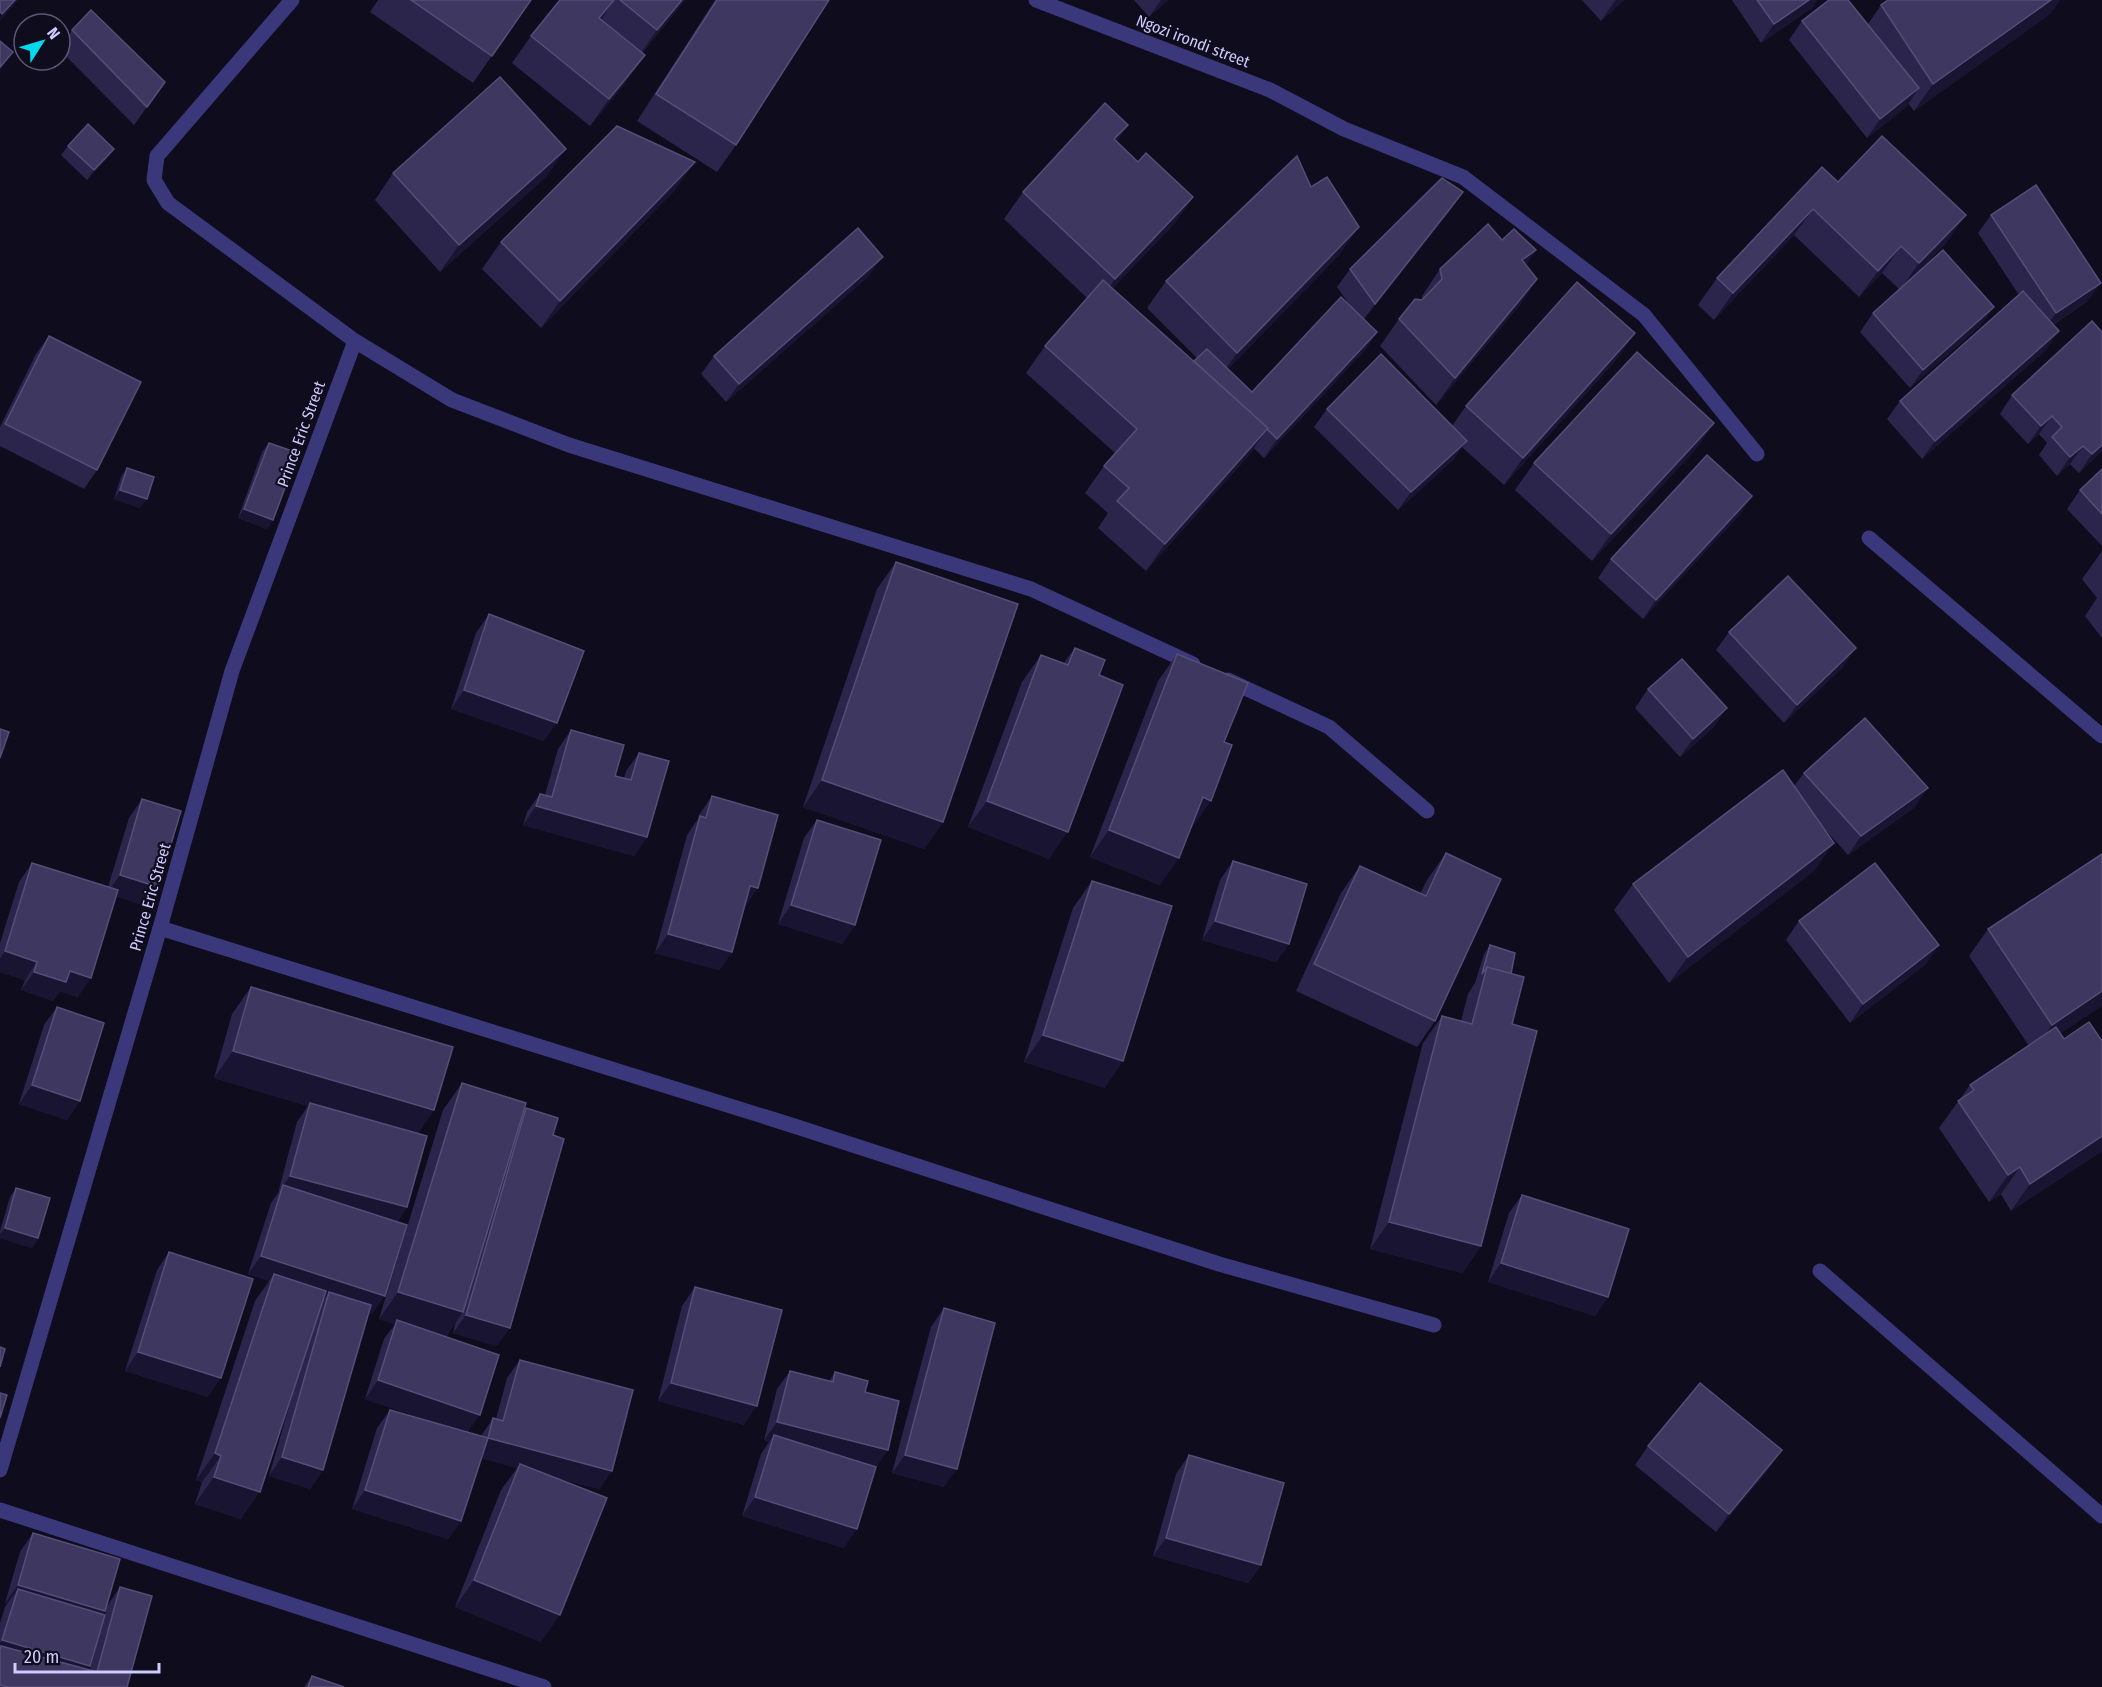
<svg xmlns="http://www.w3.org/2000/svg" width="2102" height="1687" font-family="'Fira Sans Condensed',sans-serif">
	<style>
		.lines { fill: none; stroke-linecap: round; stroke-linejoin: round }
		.minor { stroke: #3a387b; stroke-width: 15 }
		.wall { fill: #2c254b; fill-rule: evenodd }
		.shaded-wall { fill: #191431 }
		.building { fill: #3e375f; stroke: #544e78; stroke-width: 1.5 }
		.labels { text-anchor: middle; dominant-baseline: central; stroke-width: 4.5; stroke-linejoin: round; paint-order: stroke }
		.street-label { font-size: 16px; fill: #cfcafe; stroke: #0f0c1d }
	</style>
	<rect width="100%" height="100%" fill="#0f0c1d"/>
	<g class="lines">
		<g class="minor">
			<polyline points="292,0 157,156 154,180 168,203 355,341 452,400 569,445 1031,589 1193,664"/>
			<polyline points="1036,0 1270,90 1344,129 1463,177 1644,315 1757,454"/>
			<polyline points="1869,538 2102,736"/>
			<polyline points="1228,680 1329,727 1427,811"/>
			<polyline points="160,928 788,1124 1219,1264 1434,1325"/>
			<polyline points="1820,1271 2102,1516"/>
			<polyline points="0,1470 160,928 232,671 355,341"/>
			<polyline points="0,1510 544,1687"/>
		</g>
	</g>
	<g class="wall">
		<polygon points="378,0 531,0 473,83 370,12"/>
		<polygon points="560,0 685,0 642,53 626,82 590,126 512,63 531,36"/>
		<polygon points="715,0 829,0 736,145 717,172 637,121"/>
		<polygon points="1134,0 1168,0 1149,17"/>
		<polygon points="1582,0 1624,0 1601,21"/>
		<polygon points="1732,0 1817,0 1812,8 1761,43"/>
		<polygon points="1888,0 2060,0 2050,14 1914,111 1908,103 1906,107 1867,138 1789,40 1802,21 1868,24 1881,5"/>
		<polygon points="72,30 165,82 134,125 60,50 60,48"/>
		<polygon points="1128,125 1117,141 1138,162 1193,197 1174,224 1112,289 1194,362 1197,358 1147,308 1166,281 1340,254 1228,369 1252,392 1351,307 1337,287 1350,269 1450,211 1364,319 1377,332 1365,350 1264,458 1254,448 1249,455 1146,571 1098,528 1108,513 1085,493 1104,466 1115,453 1026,373 1045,346 1087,298 1004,219 1023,192"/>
		<polygon points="68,146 107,158 87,180 61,155"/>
		<polygon points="393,173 547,176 440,272 375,200"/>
		<polygon points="1838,182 1947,242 1913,277 1981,325 1910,388 1860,332 1873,313 1899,289 1882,273 1859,297 1794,235 1714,320 1698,305 1717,278"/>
		<polygon points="676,189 541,328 482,269 501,242"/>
		<polygon points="1991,215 2088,301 2053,325 2046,350 1922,459 1887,419 1900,401 2019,295 1978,233"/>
		<polygon points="1502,240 1536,250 1526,265 1537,279 1519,306 1436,405 1380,346 1399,319 1422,300 1422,296 1440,269"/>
		<polygon points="870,275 726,402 701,374 714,356"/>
		<polygon points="2092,321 2102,451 2079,473 2070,464 2057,476 2039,455 2047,443 2039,434 2028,444 2000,414 2012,395"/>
		<polygon points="1635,333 1616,360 1504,485 1462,447 1454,459 1398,510 1314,427 1327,409 1452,426 1466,406"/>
		<polygon points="49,336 97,470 84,489 0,446 0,427 36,354"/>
		<polygon points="1714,423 1695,450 1592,561 1515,490 1534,463"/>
		<polygon points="269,443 267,529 238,518 262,452"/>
		<polygon points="127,468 140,508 114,499 121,477"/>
		<polygon points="2102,469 2102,546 2067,509 2080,490"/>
		<polygon points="1752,496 1739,515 1643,619 1598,578 1611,559"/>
		<polygon points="2102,551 2102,638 2085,616 2097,598 2082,579"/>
		<polygon points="896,562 943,822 924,849 803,807 877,589"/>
		<polygon points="489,614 544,741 451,709 476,633"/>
		<polygon points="1729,632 1843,667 1784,723 1716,650"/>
		<polygon points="1075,648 1099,675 1049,859 968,827 1022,682 1041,655 1063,664"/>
		<polygon points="1177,654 1192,828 1191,827 1160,885 1090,857 1158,681"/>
		<polygon points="1648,689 1714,727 1680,757 1635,708"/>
		<polygon points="571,730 615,776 624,778 626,771 639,753 647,837 634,856 523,825 527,812 540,794 545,795 558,749"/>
		<polygon points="1804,773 1915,807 1848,855 1821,825 1815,870 1669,983 1614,910 1633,884 1794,786"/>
		<polygon points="712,796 745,907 732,952 719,970 655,953 687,835 698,819 699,815"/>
		<polygon points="142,799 158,887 145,906 116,896 78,997 60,991 53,1001 21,990 25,980 0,972 0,943 19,882 32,863 108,887 129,818"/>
		<polygon points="817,820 855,925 842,944 778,924 804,838"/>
		<polygon points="1446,853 1435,1021 1417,1047 1296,991 1341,893 1360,866 1420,894 1427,880"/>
		<polygon points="1233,861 1289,944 1276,962 1202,940 1220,880"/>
		<polygon points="1092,881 1105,1088 1024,1062 1073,908"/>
		<polygon points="1799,921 1926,964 1850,1023 1786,940"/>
		<polygon points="1988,929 2060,1033 2102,1151 2011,1211 2001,1194 1989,1202 1939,1128 1970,1085 2029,1046 1969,956"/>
		<polygon points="1490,945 1511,974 1512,1024 1481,1246 1462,1273 1370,1249 1423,1043 1442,1016 1461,1021 1468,994 1475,983 1484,954"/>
		<polygon points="251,987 434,1110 418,1133 407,1207 397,1222 372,1314 368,1313 323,1470 310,1489 269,1476 293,1393 241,1519 195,1504 202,1482 196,1480 255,1301 269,1281 248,1274 271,1203 278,1193 297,1122 308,1106 214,1078 232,1014"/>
		<polygon points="57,1007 80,1101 67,1120 19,1104 44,1025"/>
		<polygon points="462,1083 523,1111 526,1108 497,1346 453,1333 456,1321 446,1337 467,1432 481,1436 493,1418 496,1419 507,1378 520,1360 612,1471 599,1489 556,1478 541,1642 455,1607 501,1490 517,1468 482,1458 461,1521 448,1539 352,1509 377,1428 390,1410 440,1424 365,1399 384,1339 395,1324 379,1319 443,1110"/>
		<polygon points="16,1188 38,1238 32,1248 0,1238 0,1231 10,1197"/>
		<polygon points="1522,1195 1608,1297 1595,1316 1488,1282 1509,1213"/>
		<polygon points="169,1252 208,1397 125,1371 157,1270"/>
		<polygon points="695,1287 744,1425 658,1401 682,1306"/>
		<polygon points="944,1308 944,1487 892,1473 931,1327"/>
		<polygon points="790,1371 829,1381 835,1372 865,1392 888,1450 876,1467 844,1548 742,1516 761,1454 769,1442 764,1440 777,1389"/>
		<polygon points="1648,1446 1769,1469 1716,1532 1635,1465"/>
		<polygon points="1189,1455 1261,1565 1248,1583 1153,1556 1176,1474"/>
		<path d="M 33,1533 L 105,1611 L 102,1614 L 105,1615 L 107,1606 L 120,1587 L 127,1687 L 0,1687 L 0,1623 L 5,1607 L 7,1604 L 5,1603 L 20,1552 ZM 97,1642 L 90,1670 L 88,1669 L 90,1666 Z"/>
		<polygon points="312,1676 344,1687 304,1687"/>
	</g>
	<g class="shaded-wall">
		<polygon points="15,0 18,0 0,21 0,18 2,14"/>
		<polygon points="614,0 598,24 599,18"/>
		<polygon points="682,0 685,0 638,57 657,30"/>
		<polygon points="1161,0 1168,0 1149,17"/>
		<polygon points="1616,0 1624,0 1601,21 1614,2"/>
		<polygon points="1809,0 1817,0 1812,8 1761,43 1774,24"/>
		<polygon points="2051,0 2060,0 2050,14 1914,111 1933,84"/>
		<polygon points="13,52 0,71 0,67"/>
		<polygon points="645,55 626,82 590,126 609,99"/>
		<polygon points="1919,88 1906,107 1867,138 1880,119"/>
		<polygon points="1128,125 1109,152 1114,139"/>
		<polygon points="114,149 107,158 87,180 94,170"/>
		<polygon points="566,149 547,176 440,272 459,245"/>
		<polygon points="695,162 676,189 541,328 560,301"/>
		<polygon points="1463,192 1450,211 1362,322 1375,304"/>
		<polygon points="1193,197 1174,224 1096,306 1115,279"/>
		<polygon points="1813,209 1794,235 1714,320 1733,293"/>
		<polygon points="1966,215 1947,242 1900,290 1919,263"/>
		<polygon points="1359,227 1340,254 1218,380 1237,353"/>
		<polygon points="1901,246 1882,273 1859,297 1878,271"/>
		<polygon points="1536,250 1518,277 1522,260"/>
		<polygon points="883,257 870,275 726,402 739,384"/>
		<polygon points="1537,279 1519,306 1436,405 1455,378"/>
		<polygon points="2101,283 2088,301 2043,331 2056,313"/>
		<polygon points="1994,307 1981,325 1910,388 1923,370"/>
		<polygon points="2059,331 2046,350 1922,459 1935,441"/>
		<polygon points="1377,332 1365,350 1264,458 1277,439"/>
		<polygon points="1635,333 1616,360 1504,485 1523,458"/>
		<polygon points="2052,416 2039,434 2028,444 2041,426"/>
		<polygon points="1714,423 1695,450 1592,561 1611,534"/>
		<polygon points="1268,428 1249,455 1146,571 1165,544"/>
		<polygon points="1467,441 1454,459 1398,510 1411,492"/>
		<polygon points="2102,445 2102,451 2079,473 2092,454"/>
		<polygon points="2083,446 2070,464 2057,476 2070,457"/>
		<polygon points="120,490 147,499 140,508 114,499"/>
		<polygon points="1752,496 1739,515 1643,619 1656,600"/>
		<polygon points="244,509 273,520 267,529 238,518"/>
		<polygon points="1856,648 1843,667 1784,723 1797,705"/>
		<polygon points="464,690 557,723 544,741 451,709"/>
		<polygon points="1727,708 1714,727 1680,757 1693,739"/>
		<polygon points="822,780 943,822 924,849 803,807"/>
		<polygon points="1928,788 1915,807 1848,855 1861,836"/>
		<polygon points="1203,797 1211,801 1192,828 1184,824"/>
		<polygon points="987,801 1068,832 1049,859 968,827"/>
		<polygon points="536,806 647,837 634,856 523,825"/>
		<polygon points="1109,830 1179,858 1160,885 1090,857"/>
		<polygon points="1834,843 1815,870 1669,983 1688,957"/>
		<polygon points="120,875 158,887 145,906 107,893"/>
		<polygon points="750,886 758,888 745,907 737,905"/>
		<polygon points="791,905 855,925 842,944 778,924"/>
		<polygon points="1215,921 1289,944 1276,962 1202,940"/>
		<polygon points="668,934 732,952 719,970 655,953"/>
		<polygon points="1939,945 1926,964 1850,1023 1863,1004"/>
		<polygon points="5,951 37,962 25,980 0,972 0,958"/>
		<polygon points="70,971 91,978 78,997 60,991 53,1001 21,990 34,972"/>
		<polygon points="2102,991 2102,1006 2033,1052 2052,1025"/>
		<polygon points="1043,1035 1123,1061 1105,1088 1024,1062"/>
		<polygon points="233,1051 434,1110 415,1137 310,1103 308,1106 214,1078"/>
		<polygon points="32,1085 80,1101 67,1120 19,1104"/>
		<polygon points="2102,1136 2102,1151 2011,1211 2030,1184"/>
		<polygon points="2020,1167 2001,1194 1989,1202 2008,1175"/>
		<polygon points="290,1176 407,1207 394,1226 283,1186"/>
		<polygon points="1389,1222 1481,1246 1462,1273 1370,1249"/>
		<polygon points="5,1228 38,1238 32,1248 0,1238 0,1234"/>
		<polygon points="261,1256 385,1296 372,1314 327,1300 329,1292 324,1299 271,1282 274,1274 269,1281 248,1274"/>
		<polygon points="1501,1263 1608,1297 1595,1316 1488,1282"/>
		<polygon points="398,1292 463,1312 444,1339 397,1320 395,1324 379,1319"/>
		<polygon points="466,1315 510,1328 497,1346 453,1333"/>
		<polygon points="138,1352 221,1378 208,1397 125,1371"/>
		<polygon points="378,1380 480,1415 467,1433 365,1399"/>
		<polygon points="671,1383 757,1406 744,1425 658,1401"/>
		<polygon points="777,1422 888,1450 875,1469 774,1435 769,1442 764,1440"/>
		<polygon points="488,1438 612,1471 599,1489 518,1468 520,1464 517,1468 475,1457"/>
		<polygon points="1782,1450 1769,1469 1716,1532 1729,1514"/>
		<polygon points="215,1453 221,1456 202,1482 196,1480"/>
		<polygon points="905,1455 957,1469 944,1487 892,1473"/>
		<polygon points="282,1457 323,1470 310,1489 269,1476"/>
		<polygon points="214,1477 260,1492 241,1519 195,1504"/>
		<polygon points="365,1490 461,1521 448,1539 352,1509"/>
		<polygon points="755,1497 857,1529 844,1548 742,1516"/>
		<polygon points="1166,1538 1261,1565 1248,1583 1153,1556"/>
		<polygon points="474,1580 560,1615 541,1642 455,1607"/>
		<polygon points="18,1585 105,1611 92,1629 18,1589 7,1604 5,1603"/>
		<polygon points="2,1640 90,1666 77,1685 1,1646 0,1647 0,1643"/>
	</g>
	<g class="building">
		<polygon points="0,0 15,0 2,14 0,12"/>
		<polygon points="411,0 531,0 492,56"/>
		<polygon points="560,0 614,0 599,18 645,55 609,99 531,36"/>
		<polygon points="620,0 682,0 657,30"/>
		<polygon points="717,0 829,0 736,145 656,94"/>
		<polygon points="1757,0 1809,0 1774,24"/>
		<polygon points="1829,0 1848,0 1919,88 1880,119 1802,21"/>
		<polygon points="1888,0 2051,0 1933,84 1881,5"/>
		<polygon points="91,10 165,82 147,107 72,30"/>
		<polygon points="0,41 13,52 0,67"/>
		<polygon points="500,77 566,149 459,245 393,173"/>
		<polygon points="1105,103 1128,125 1114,139 1138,162 1146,153 1193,197 1115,279 1023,192"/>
		<polygon points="88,124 114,149 94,170 68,146"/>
		<polygon points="617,126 695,162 560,301 501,242"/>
		<polygon points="1882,136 1966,215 1919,263 1901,246 1878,271 1813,209 1733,293 1717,278 1822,167 1838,182"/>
		<polygon points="1297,156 1311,187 1327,177 1359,227 1237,353 1166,281"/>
		<polygon points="1442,178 1463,192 1375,304 1350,269"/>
		<polygon points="2036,185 2101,283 2056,313 1991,215"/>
		<polygon points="1488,224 1502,240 1514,229 1536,250 1522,260 1537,279 1455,378 1399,319 1415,299 1422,300 1442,279 1440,269"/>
		<polygon points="858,228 883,257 739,384 714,356"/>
		<polygon points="1943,250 1994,307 1923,370 1873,313"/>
		<polygon points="1103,280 1268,428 1165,544 1117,501 1129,488 1104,466 1137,429 1045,346"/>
		<polygon points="1577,282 1635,333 1523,458 1466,406"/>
		<polygon points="2023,291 2059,331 1935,441 1900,401"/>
		<polygon points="1341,297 1377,332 1277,439 1267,429 1268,428 1194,361 1207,349 1252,392"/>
		<polygon points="2092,321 2102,332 2102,445 2092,454 2083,446 2070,457 2052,437 2062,427 2052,416 2041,426 2012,395"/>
		<polygon points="49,336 141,382 97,470 5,424"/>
		<polygon points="1637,352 1714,423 1611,534 1534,463"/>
		<polygon points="1381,354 1467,441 1411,492 1327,409"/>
		<polygon points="269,443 298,453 273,520 244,509"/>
		<polygon points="1707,455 1752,496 1656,600 1611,559"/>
		<polygon points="127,468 154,477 147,499 120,490"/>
		<polygon points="2102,469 2102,514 2080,490"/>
		<polygon points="896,562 1018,604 943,822 822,780"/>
		<polygon points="1788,576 1856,648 1797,705 1729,632"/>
		<polygon points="489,614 584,651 557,723 464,690"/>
		<polygon points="1075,648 1105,660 1099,675 1123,685 1068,832 987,801 1041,655 1068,665"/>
		<polygon points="1177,654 1248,683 1224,742 1232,745 1211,801 1203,797 1179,858 1109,830"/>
		<polygon points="1682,659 1727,708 1693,739 1648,689"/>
		<polygon points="1865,718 1928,788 1861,836 1804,773"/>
		<polygon points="0,729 9,732 0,758"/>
		<polygon points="571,730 624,745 615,776 631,780 639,753 669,761 647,837 536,806 540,794 552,797"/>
		<polygon points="1783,770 1834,843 1688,957 1633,884"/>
		<polygon points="712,796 778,815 758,888 750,886 732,952 668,934 700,816 706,818"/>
		<polygon points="142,799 181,811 158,887 120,875"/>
		<polygon points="817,820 881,840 855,925 791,905"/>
		<polygon points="1446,853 1501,879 1435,1021 1314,964 1360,866 1426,896"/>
		<polygon points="2102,854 2102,991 2052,1025 1988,929"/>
		<polygon points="1233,861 1307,884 1289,944 1215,921"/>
		<polygon points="32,863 118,890 91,978 70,971 66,982 34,972 37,962 5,951"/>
		<polygon points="1875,863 1939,945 1863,1004 1799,921"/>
		<polygon points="1092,881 1172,906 1123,1061 1043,1035"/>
		<polygon points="1490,945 1515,953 1511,974 1487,967 1482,974"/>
		<polygon points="1487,967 1524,977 1512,1024 1537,1031 1481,1246 1389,1222 1442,1016 1472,1024"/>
		<polygon points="251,987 453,1047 434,1110 233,1051"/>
		<polygon points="57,1007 104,1023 80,1101 32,1085"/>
		<polygon points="2089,1022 2102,1041 2102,1136 2030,1184 2020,1167 2008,1175 1958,1101 1974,1090 1970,1085 2056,1027 2064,1039"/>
		<polygon points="462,1083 526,1103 463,1312 398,1292"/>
		<polygon points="310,1103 427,1136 407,1207 290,1176"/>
		<polygon points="526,1108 558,1118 553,1135 564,1139 510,1328 466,1315"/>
		<polygon points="283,1185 407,1225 385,1296 261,1256"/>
		<polygon points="16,1188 50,1198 38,1238 5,1228"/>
		<polygon points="1522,1195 1629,1229 1608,1297 1501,1263"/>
		<polygon points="169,1252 253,1279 221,1378 138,1352"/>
		<polygon points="274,1274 326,1291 260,1492 214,1477 221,1456 215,1453"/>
		<polygon points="695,1287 782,1310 757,1406 671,1383"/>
		<polygon points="329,1292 371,1305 323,1470 282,1457"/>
		<polygon points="944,1308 995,1323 957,1469 905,1455"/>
		<polygon points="397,1320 499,1355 480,1415 378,1380"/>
		<polygon points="0,1347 5,1349 0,1367"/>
		<polygon points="520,1360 633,1390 612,1471 488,1438 493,1418 503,1421"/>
		<polygon points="790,1371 833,1382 835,1372 868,1381 865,1392 899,1401 888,1450 777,1422"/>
		<polygon points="1700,1383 1782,1450 1729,1514 1648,1446"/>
		<polygon points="0,1393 7,1395 0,1418"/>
		<polygon points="390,1410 488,1438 461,1521 365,1490"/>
		<polygon points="774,1435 876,1467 857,1529 755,1497"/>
		<polygon points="1189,1455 1284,1483 1261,1565 1166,1538"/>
		<polygon points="520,1464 607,1498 560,1615 474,1580"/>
		<polygon points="33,1533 120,1559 105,1611 18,1585"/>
		<polygon points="120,1587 152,1596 127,1687 7,1687 0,1685 0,1650 1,1646 97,1672"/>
		<polygon points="18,1589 105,1615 90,1666 2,1640"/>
		<polygon points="312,1676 344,1687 308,1687"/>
	</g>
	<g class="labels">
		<g class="street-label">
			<text transform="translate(1193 41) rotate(21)">Ngozi irondi street</text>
			<text transform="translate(301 434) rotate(-70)">Prince Eric Street</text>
			<text transform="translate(150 897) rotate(-74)">Prince Eric Street</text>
		</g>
	</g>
	<g transform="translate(42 42) rotate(53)"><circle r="28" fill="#0f0c1d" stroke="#5c5877" stroke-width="1.5"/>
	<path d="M0-4.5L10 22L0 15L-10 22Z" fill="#05d9ee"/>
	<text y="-9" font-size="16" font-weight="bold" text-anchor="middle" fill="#cfcafe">N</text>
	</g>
	<path d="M15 1663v9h144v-9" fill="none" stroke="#cfcafe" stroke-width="3"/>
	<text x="24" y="1663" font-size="18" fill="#cfcafe" stroke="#0f0c1d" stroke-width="4.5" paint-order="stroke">20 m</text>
</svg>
